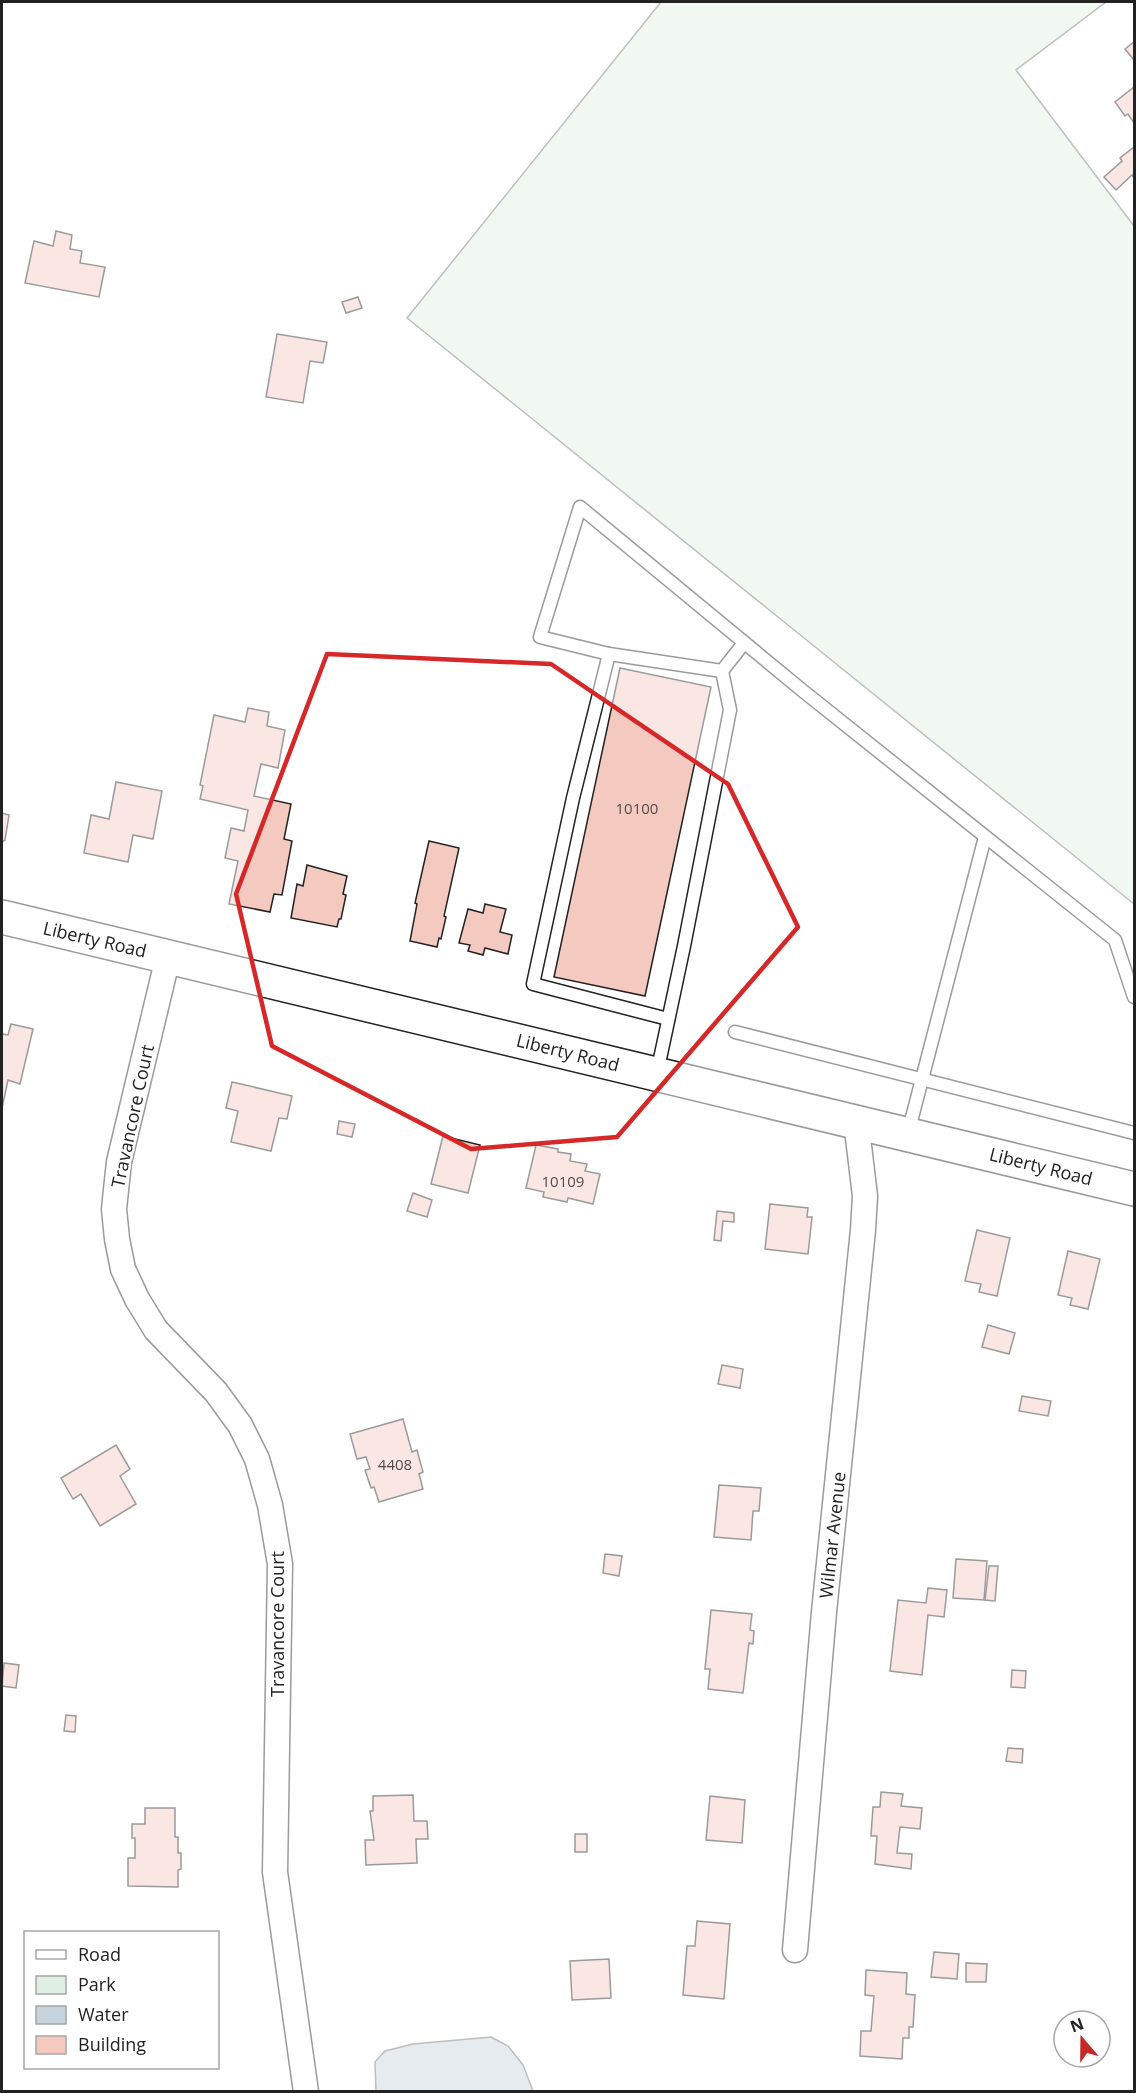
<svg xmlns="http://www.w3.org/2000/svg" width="1136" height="2093" font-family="'Open Sans',sans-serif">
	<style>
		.green { fill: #e0efe3; stroke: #6f6f6f; stroke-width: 1.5 }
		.water { fill: #c7d3dd; stroke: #6f6f6f; stroke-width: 1.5 }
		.building { fill: #f3c9c0; stroke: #222; stroke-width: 1.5 }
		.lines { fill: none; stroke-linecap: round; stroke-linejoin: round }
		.lane-casing { stroke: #222; stroke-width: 15 }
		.street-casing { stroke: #222; stroke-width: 27 }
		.primary-casing { stroke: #222; stroke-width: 36 }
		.lane { stroke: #fff; stroke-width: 12 }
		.street { stroke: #fff; stroke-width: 24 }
		.primary { stroke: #fff; stroke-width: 33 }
		.marked { fill: none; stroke: #d62828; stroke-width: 4.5; stroke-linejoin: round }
		.labels { text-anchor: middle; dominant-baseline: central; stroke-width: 4.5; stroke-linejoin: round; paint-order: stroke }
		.number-label { font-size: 15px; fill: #564c4a }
		.street-label { font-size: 18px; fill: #222; stroke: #fff }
	</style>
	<rect width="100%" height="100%" fill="#fff"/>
	<polygon class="green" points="661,2 1106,2 1016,70 1134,226 1134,904 407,318"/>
	<polygon class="water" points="491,2037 508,2046 523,2065 533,2091 376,2091 375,2062 385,2051 413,2044"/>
	<g class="building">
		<polygon points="1134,42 1134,60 1125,49"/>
		<polygon points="1134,87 1134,123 1128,114 1125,116 1115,102"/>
		<polygon points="1134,147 1134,178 1132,175 1116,190 1104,177 1122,161 1120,158"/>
		<polygon points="56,231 72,235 70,249 82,251 80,263 105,267 99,297 25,283 34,241 53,246"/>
		<polygon points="358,297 362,308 346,313 342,302"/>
		<polygon points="277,334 327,342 323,363 310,361 303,403 266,397"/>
		<polygon points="620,668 711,687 645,996 554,977"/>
		<polygon points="248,708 269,712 267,726 285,730 278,768 261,764 254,796 291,804 284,839 292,841 282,895 274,894 270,912 229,904 238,861 225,858 231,828 244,831 248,810 200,799 203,786 200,785 214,715 245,722"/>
		<polygon points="116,782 162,791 153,839 133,835 128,862 84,853 91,815 109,819"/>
		<polygon points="2,813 9,815 5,840 2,842"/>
		<polygon points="429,841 459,848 444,916 446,917 441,939 439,938 437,947 410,941 417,904 415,903"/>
		<polygon points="307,865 347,876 343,894 346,895 341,919 339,919 337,927 291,918 297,884 303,886"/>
		<polygon points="485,904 506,909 500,932 512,935 508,954 485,948 483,955 468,951 470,945 459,943 468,909 483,913"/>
		<polygon points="11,1024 33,1029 20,1084 8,1080 2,1108 2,1034 8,1035"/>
		<polygon points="232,1082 292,1096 287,1119 279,1118 271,1151 231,1142 238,1111 226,1108"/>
		<polygon points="339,1121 355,1124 352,1137 337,1134"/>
		<polygon points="443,1136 480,1145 468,1193 431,1184"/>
		<polygon points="536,1145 558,1149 558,1152 571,1154 570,1161 587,1164 585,1171 600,1174 593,1204 568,1198 567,1202 543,1197 544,1192 526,1188"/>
		<polygon points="413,1193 432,1200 427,1217 407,1211"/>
		<polygon points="770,1204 808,1208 807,1217 812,1217 808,1254 765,1249"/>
		<polygon points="717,1211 734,1213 734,1222 723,1221 721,1241 714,1240"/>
		<polygon points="977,1230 1010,1238 997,1296 979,1292 981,1284 965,1281"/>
		<polygon points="1068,1251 1100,1259 1088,1309 1070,1305 1072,1298 1058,1295"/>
		<polygon points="988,1325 1015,1333 1009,1354 982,1347"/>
		<polygon points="722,1365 743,1369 740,1388 718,1384"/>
		<polygon points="1022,1396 1051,1401 1048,1416 1019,1411"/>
		<polygon points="403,1419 412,1452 417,1450 423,1472 419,1474 423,1489 379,1502 374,1487 371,1488 365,1470 370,1469 366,1457 357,1459 350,1434"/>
		<polygon points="116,1445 130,1469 120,1476 136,1504 100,1526 81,1494 73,1499 61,1478"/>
		<polygon points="719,1485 761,1488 759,1511 753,1511 751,1540 714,1537"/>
		<polygon points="605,1554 622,1556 619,1576 603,1573"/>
		<polygon points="956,1559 987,1561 984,1600 953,1598"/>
		<polygon points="989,1566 998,1566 995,1601 985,1600"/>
		<polygon points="928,1588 947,1590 944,1617 928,1615 922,1675 890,1671 898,1600 926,1603"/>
		<polygon points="711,1610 752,1614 750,1630 754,1631 753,1644 749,1643 743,1693 708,1689 710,1669 705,1669"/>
		<polygon points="4,1663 19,1665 16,1688 2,1686"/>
		<polygon points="1012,1670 1026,1671 1025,1688 1011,1687"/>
		<polygon points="66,1715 76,1716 75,1732 64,1731"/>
		<polygon points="1008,1748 1023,1749 1022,1763 1006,1761"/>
		<polygon points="881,1792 903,1794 901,1806 922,1808 920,1829 900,1827 897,1853 912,1854 911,1869 875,1864 877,1836 871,1836 873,1807 880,1807"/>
		<polygon points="413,1795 414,1821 427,1821 428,1839 416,1839 417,1863 366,1865 365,1840 374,1840 370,1811 373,1811 373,1796"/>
		<polygon points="710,1796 745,1800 742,1843 706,1840"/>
		<polygon points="145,1808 175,1808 175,1837 178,1837 178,1853 181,1853 181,1869 178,1870 178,1887 128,1886 128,1858 135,1858 135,1838 132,1838 132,1824 145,1824"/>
		<rect x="575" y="1834" width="12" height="18"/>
		<polygon points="697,1921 730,1924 724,1999 683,1995 687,1946 695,1946"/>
		<polygon points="934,1952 959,1954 957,1979 931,1977"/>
		<polygon points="609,1959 611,1998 572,2000 570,1961"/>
		<polygon points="966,1963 987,1964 986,1982 966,1982"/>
		<polygon points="866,1970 907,1973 906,1994 915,1995 913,2027 909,2027 909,2038 903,2038 902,2059 860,2056 861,2031 871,2031 874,1996 865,1995"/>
	</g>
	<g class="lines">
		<g class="lane-casing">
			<g id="lane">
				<polyline points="609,654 573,798 533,984 668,1019"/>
				<polyline points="722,671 744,643"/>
				<polyline points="735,1032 1134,1133"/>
				<polyline points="657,1073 684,946 730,710 722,671 609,654 540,637 580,507 803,691 1115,940 1134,997"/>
				<polyline points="908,1133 985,837"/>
			</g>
		</g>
		<g class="street-casing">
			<g id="street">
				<polyline points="168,957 119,1162 114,1209 117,1239 123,1269 137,1299 156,1330 216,1392 240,1425 257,1459 270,1505 280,1564 275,1872 306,2092"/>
				<polyline points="795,1950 824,1612 863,1230 865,1196 856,1121"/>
			</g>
		</g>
		<g class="primary-casing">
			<polyline id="primary" points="2,917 1134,1189"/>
		</g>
		<use href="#lane" class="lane"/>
		<use href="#street" class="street"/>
		<use href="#primary" class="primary"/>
	</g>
	<path d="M0 0H1136V2093H0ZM 327,654 L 551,664 L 728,784 L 798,927 L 617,1137 L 471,1149 L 272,1046 L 236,894 Z" fill="#fff" fill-opacity=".55" fill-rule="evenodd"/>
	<path class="marked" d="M 327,654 L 551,664 L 728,784 L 798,927 L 617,1137 L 471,1149 L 272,1046 L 236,894 Z"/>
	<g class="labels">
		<g class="number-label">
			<text x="637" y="808">10100</text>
			<text x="563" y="1181">10109</text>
			<text x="395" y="1464">4408</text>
		</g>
		<g class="street-label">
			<text transform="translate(95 939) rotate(13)">Liberty Road</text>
			<text transform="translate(568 1052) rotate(14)">Liberty Road</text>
			<text transform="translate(132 1116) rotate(-78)">Travancore Court</text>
			<text transform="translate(1041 1166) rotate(14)">Liberty Road</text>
			<text transform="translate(832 1535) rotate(-84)">Wilmar Avenue</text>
			<text transform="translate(277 1624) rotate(-90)">Travancore Court</text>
		</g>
	</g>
	<rect width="1136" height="2093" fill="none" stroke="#222222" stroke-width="6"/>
	<rect x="24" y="1931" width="195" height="138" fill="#ffffff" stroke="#a7a7a7" stroke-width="1.5"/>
	<rect x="36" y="1950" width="30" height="9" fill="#ffffff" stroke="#a7a7a7" stroke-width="1.5"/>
	<text x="78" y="1961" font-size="18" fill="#222222">Road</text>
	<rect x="36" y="1976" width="30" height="18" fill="#e0efe3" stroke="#a7a7a7" stroke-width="1.5"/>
	<text x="78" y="1991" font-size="18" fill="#222222">Park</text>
	<rect x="36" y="2006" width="30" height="18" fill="#c7d3dd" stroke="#a7a7a7" stroke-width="1.5"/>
	<text x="78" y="2021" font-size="18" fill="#222222">Water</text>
	<rect x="36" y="2036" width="30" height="18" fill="#f3c9c0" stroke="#a7a7a7" stroke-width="1.5"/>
	<text x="78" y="2051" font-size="18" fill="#222222">Building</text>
	<g transform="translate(1082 2039) rotate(340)"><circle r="28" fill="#ffffff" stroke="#a7a7a7" stroke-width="1.5"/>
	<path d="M0-4.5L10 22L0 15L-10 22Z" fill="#c62828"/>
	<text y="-9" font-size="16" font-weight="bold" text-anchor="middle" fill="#222222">N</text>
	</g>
</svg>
